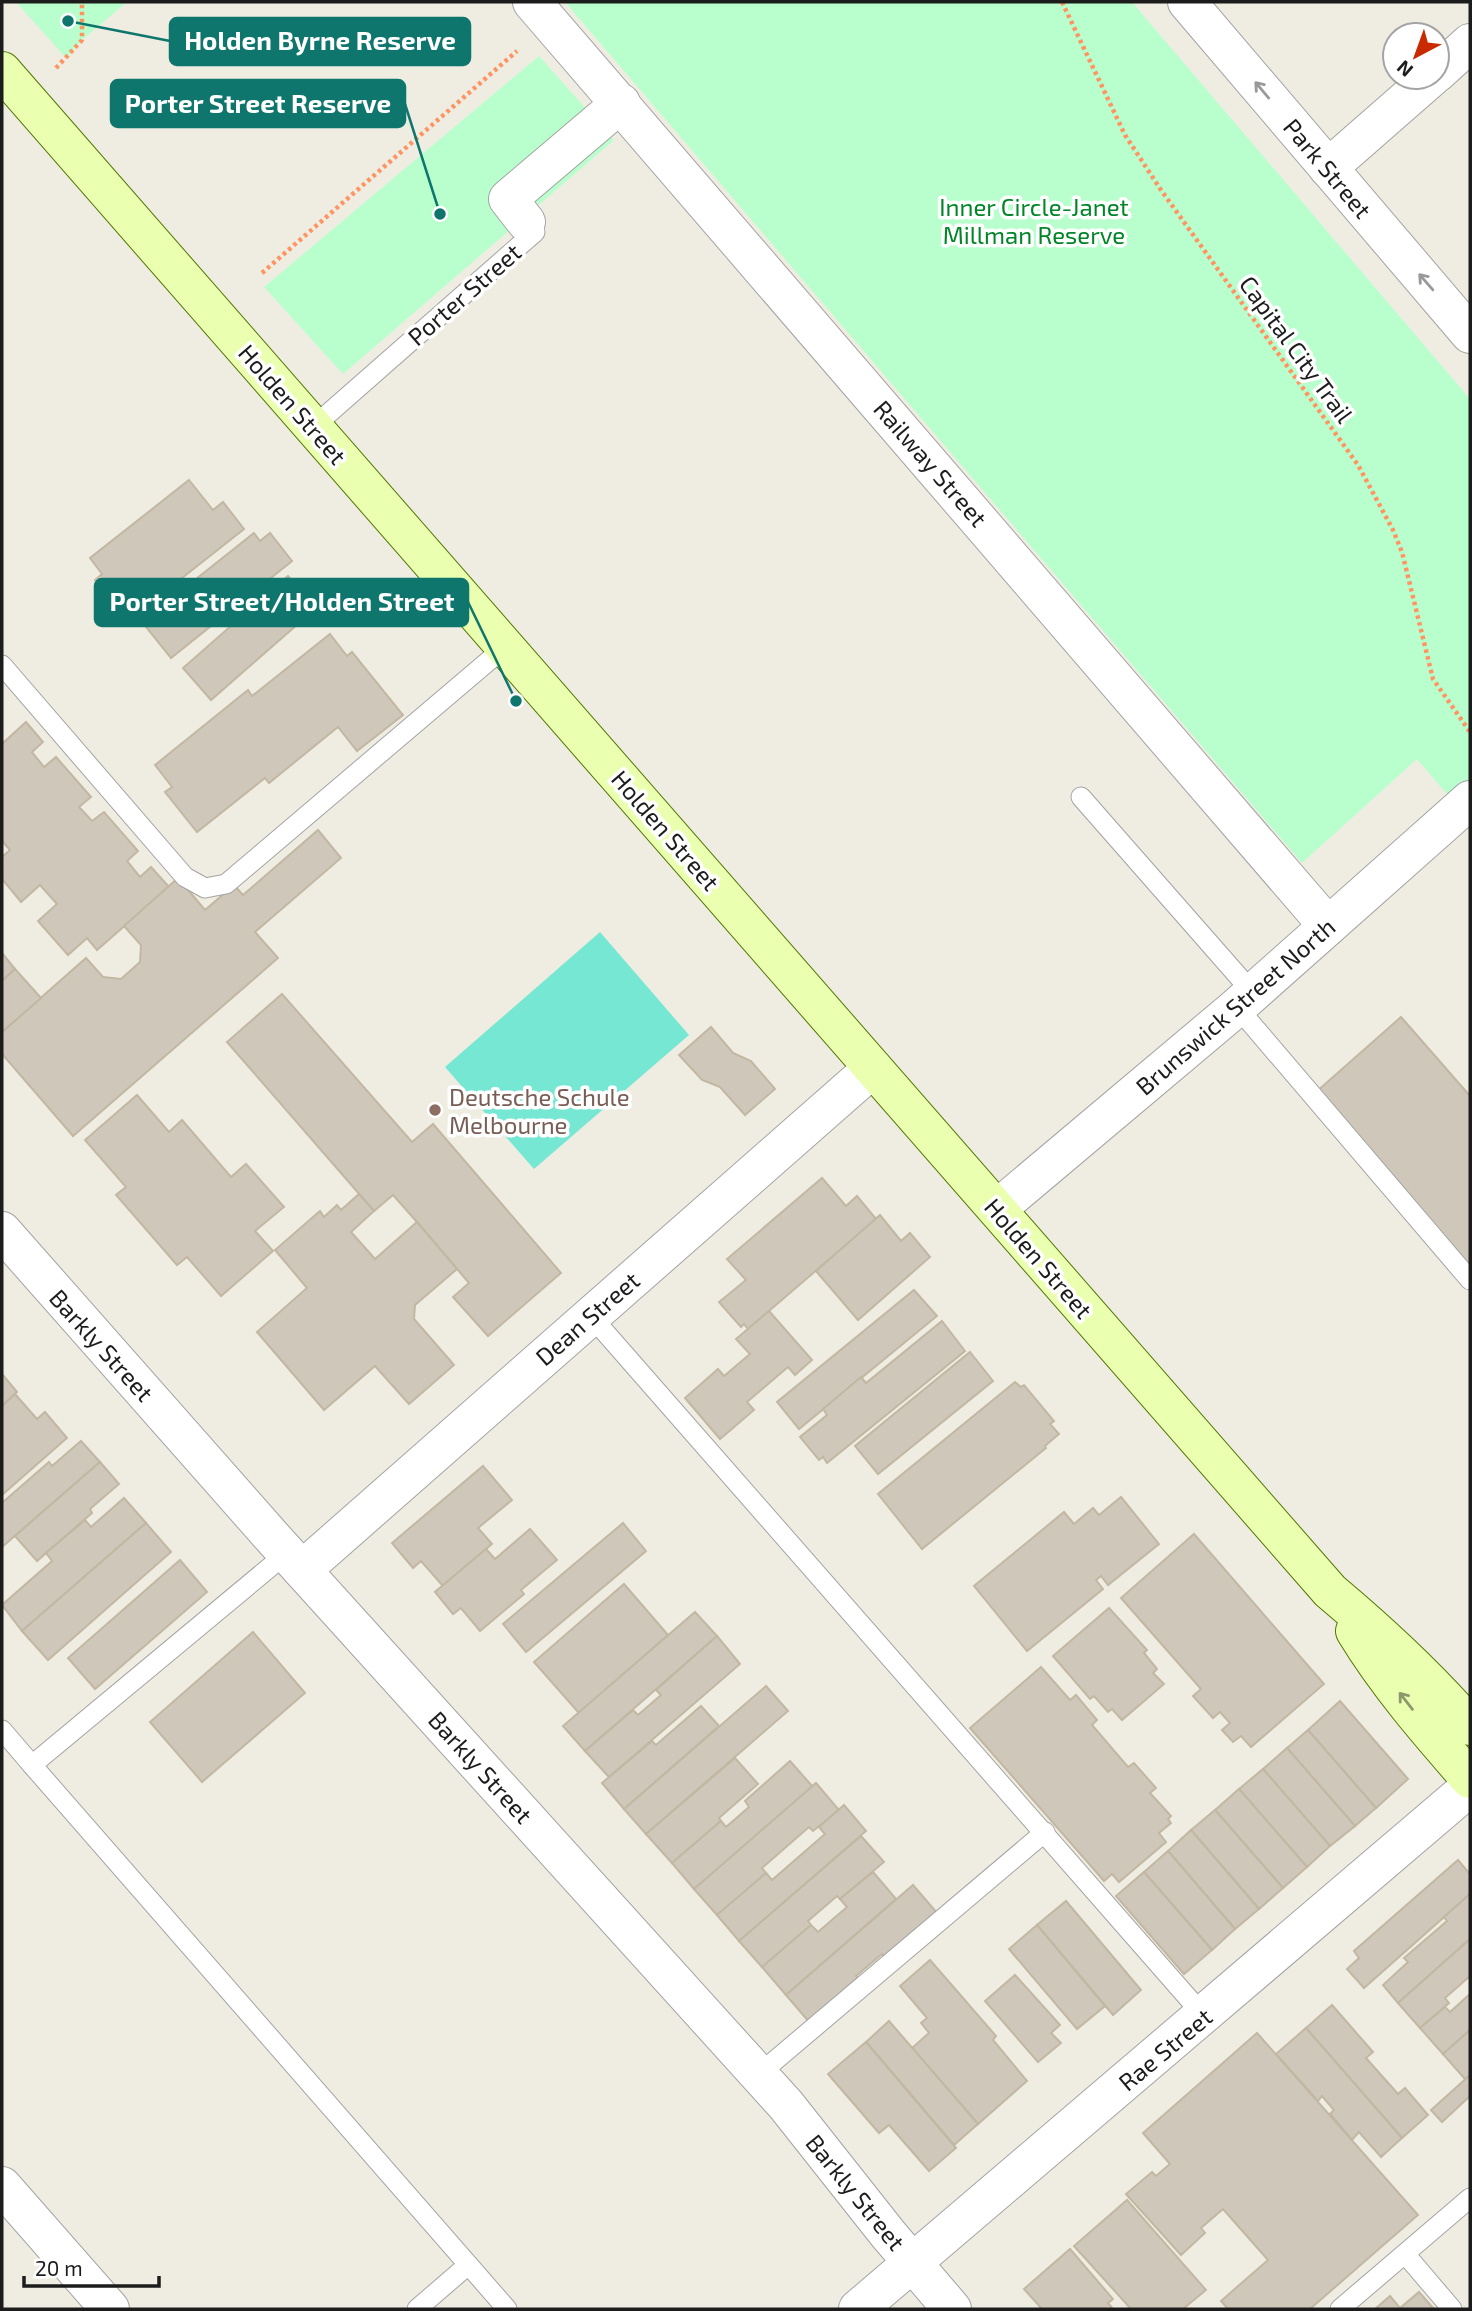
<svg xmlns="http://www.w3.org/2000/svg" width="1472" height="2311" font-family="'Exo 2',sans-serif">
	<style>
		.park { fill: #b8ffcd }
		.pitch { fill: #76e7d3 }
		.building { fill: #cfc8ba; stroke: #c2b7a2; stroke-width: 2 }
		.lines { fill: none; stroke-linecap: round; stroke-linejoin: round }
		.service-casing { stroke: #a3a3a3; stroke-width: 21 }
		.minor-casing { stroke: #a3a3a3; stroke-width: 40 }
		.secondary-casing { stroke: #517700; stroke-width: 40 }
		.path { stroke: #ff9362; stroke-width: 4.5; stroke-dasharray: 3.5 3.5; stroke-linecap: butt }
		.service { stroke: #fff; stroke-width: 19 }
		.minor { stroke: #fff; stroke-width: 38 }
		.secondary { stroke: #eaffaf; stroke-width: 38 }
		.oneway { stroke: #999 }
		.oneway2 { stroke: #8d996d }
		.education-dot { fill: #8d6e63; stroke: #fff; stroke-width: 2.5 }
		.labels { text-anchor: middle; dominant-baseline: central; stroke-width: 7; stroke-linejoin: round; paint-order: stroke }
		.street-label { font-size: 24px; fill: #1c1c1c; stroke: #fff }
		.park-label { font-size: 24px; fill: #008527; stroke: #fff }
		.education-label { font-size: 24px; fill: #785e54; stroke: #fff; text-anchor: start }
		.leader { fill: none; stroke: #0f766e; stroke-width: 2.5 }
		.callout-dot { fill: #0f766e; stroke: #fff; stroke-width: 2.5 }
		.callout { fill: #0f766e; stroke: #0f766e; stroke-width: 2.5 }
		.callout-label { font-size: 26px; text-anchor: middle; font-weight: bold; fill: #fff }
	</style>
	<rect width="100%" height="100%" fill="#efede1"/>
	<g class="park">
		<polygon points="16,2 127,2 82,40 66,58"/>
		<polygon points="565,2 1132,2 1470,399 1470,821 1417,759 1302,863"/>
		<polygon points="539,56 614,140 343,374 264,287"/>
	</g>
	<polygon class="pitch" points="600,932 689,1035 534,1169 445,1067"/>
	<g class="building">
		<polygon points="189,480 213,510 223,502 244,529 135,615 125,603 118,608 95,580 102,574 90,558"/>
		<polygon points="254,533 260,541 270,533 292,561 171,658 142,622"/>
		<polygon points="288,576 311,603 300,611 306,617 211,700 183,668"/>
		<polygon points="330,634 347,656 352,652 403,715 357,751 338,727 269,783 265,778 197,832 165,792 172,787 155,765 248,690 252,696"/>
		<polygon points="26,722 43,742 32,752 44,767 56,757 91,797 79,807 92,821 104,812 138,851 127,861 140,877 151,867 169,887 97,950 87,938 68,955 38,921 57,904 40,885 21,902 2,879 2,857 10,850 2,841 2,744"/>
		<polygon points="318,830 341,858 255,932 278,958 73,1136 2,1054 2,1032 86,958 103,977 121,979 140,962 141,945 124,926 178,878 205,910 234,885 243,895"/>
		<polygon points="2,953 15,969 2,981"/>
		<polygon points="15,969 41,998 2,1032 2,981"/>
		<polygon points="282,994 412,1142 433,1124 561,1273 488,1336 453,1297 469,1283 417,1222 393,1195 374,1211 227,1042"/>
		<polygon points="1401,1017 1470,1096 1470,1269 1316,1092"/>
		<polygon points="711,1027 733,1053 751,1061 775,1089 745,1115 720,1087 702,1080 679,1055"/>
		<polygon points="137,1095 169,1132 182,1120 231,1177 246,1164 284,1207 255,1231 273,1251 221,1296 187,1257 177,1265 116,1195 126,1187 85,1140"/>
		<polygon points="822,1178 846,1206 857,1196 876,1219 748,1329 744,1324 741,1327 719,1302 746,1280 727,1259"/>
		<polygon points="359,1194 374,1211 351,1232 375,1259 417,1222 457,1269 415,1305 414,1319 454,1365 409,1404 375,1366 324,1410 257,1332 307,1288 275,1250 320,1211 324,1217 337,1205 341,1210"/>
		<polygon points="880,1215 901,1241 910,1233 930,1257 858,1320 816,1271"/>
		<polygon points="914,1290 937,1316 799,1429 777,1402"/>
		<polygon points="769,1311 812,1360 795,1375 788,1367 747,1402 754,1410 720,1439 685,1398 718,1369 724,1376 750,1354 736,1339"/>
		<polygon points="942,1321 965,1351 827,1463 823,1457 819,1460 800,1437 827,1415 823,1409 861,1377 866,1383"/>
		<polygon points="970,1352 993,1381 878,1474 855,1446"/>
		<polygon points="2,1374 17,1392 2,1406"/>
		<polygon points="1015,1382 1021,1387 1024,1385 1054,1421 1050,1424 1059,1434 1045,1446 1046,1448 922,1549 878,1494"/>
		<polygon points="15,1394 37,1419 45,1412 67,1438 2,1495 2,1406"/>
		<polygon points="81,1441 100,1462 2,1547 2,1503 49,1462 52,1466"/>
		<polygon points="100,1462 119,1484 90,1509 92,1513 37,1561 15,1536"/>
		<polygon points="483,1466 512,1500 478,1528 492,1544 443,1586 421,1561 413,1568 392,1543"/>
		<polygon points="1121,1497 1159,1544 1108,1585 1101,1576 1096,1580 1103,1589 1027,1651 974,1586 1064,1512 1074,1524 1093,1508 1099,1515"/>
		<polygon points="124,1498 146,1523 22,1631 2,1605 52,1561 46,1553 85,1520 91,1527"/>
		<polygon points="146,1523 171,1552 48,1660 22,1631"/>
		<polygon points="623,1523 646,1551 526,1652 503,1624"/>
		<polygon points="530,1529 557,1560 521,1590 524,1594 480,1631 461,1608 453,1614 435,1592 486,1549 495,1559"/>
		<polygon points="1194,1534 1324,1684 1251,1747 1241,1736 1233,1742 1222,1730 1230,1723 1220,1712 1213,1718 1193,1696 1201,1689 1121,1598"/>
		<polygon points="180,1560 207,1592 95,1689 68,1658"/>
		<polygon points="624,1584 668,1635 579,1713 534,1662"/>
		<polygon points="1109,1608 1147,1650 1144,1653 1157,1669 1153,1673 1164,1684 1122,1720 1112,1709 1108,1712 1094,1696 1090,1699 1053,1656"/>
		<polygon points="695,1612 717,1636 585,1751 563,1726"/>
		<polygon points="253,1632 305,1693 202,1782 150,1722"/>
		<polygon points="717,1636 740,1664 609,1777 585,1751 633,1710 638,1715 661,1695 656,1690"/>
		<polygon points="1041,1667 1070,1700 1076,1695 1097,1720 1092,1725 1128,1767 1134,1763 1156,1788 1150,1793 1171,1816 1168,1819 1171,1823 1159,1833 1166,1842 1119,1882 1112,1874 1104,1881 970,1728"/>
		<polygon points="766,1686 788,1711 646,1834 624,1809"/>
		<polygon points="1340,1701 1408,1779 1376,1808 1308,1730"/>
		<polygon points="701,1706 719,1726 624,1809 602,1783 652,1741 656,1745"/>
		<polygon points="1308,1730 1376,1808 1355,1826 1287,1748"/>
		<polygon points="1287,1748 1355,1826 1330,1846 1263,1769"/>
		<polygon points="735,1758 758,1784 719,1818 721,1821 672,1863 646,1834"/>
		<polygon points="790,1761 813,1787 694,1889 672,1863 721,1821 726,1827 749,1807 745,1801"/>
		<polygon points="1263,1769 1330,1846 1307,1867 1239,1789"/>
		<polygon points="816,1783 839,1810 813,1831 809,1827 762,1868 766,1873 717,1915 694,1889"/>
		<polygon points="1239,1789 1307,1867 1283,1888 1215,1810"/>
		<polygon points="844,1805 866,1831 739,1941 717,1915 766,1873 772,1880 825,1834 819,1827"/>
		<polygon points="1215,1810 1283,1888 1259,1909 1191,1830"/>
		<polygon points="1191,1830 1259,1909 1235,1929 1168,1851"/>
		<polygon points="861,1836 884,1862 840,1899 837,1896 808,1921 811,1925 762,1967 739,1941"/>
		<polygon points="1168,1851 1235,1929 1212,1950 1144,1872"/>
		<polygon points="1458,1860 1470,1874 1470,1894 1364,1988 1347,1969 1359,1958 1354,1951"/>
		<polygon points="873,1872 896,1899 786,1995 762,1967 811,1925 818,1932 847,1907 840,1899"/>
		<polygon points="1144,1872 1212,1950 1184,1974 1116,1896"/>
		<polygon points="913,1885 937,1913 885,1958 882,1954 856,1976 859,1979 810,2023 786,1995"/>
		<polygon points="1470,1894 1470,1939 1398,2003 1383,1985 1408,1962 1404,1958 1447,1921 1444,1917"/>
		<polygon points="1066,1901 1141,1990 1113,2015 1037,1925"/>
		<polygon points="1037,1925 1105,2006 1077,2029 1009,1949"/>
		<polygon points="1470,1939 1470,1976 1445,1998 1449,2003 1420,2028 1398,2003"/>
		<polygon points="930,1960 996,2036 993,2040 1027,2081 978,2124 912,2048 929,2033 921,2023 927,2018 900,1986"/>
		<polygon points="1015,1975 1060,2025 1051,2033 1061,2043 1038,2062 985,2001"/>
		<polygon points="1470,1994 1470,2030 1443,2054 1420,2028 1445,2007 1450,2012"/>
		<polygon points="1332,2005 1373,2052 1366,2058 1398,2094 1405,2088 1428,2115 1402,2138 1306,2028"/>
		<polygon points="889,2021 978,2124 954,2145 866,2042"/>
		<polygon points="1306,2028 1402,2138 1381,2157 1359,2132 1352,2140 1330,2114 1334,2110 1322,2096 1318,2101 1276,2054"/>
		<polygon points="1470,2030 1470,2075 1465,2079 1443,2054"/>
		<polygon points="1257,2033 1418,2215 1310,2309 1228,2309 1221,2301 1268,2260 1223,2209 1201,2228 1205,2233 1181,2255 1126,2194 1152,2172 1156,2176 1170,2164 1143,2133"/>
		<polygon points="866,2042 956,2148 929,2171 889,2125 879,2133 828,2074"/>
		<polygon points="1470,2075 1470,2096 1442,2122 1431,2110"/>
		<polygon points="1127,2200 1206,2290 1183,2309 1131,2309 1074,2246"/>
		<polygon points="1070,2249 1113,2299 1108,2303 1113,2309 1042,2309 1024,2289"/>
		<polygon points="1419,2292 1434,2309 1375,2309 1390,2296 1400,2308"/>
	</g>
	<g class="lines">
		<g class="service-casing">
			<g id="service">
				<polyline points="313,427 535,232 527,223"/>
				<polyline points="2,665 185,877 205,888 226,884 505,647"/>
				<polyline points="1081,797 1253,993"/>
				<polyline points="1237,1007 1470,1280"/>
				<polyline points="590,1315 1204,2016"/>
				<polyline points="287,1553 32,1765 507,2309"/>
				<polyline points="2,1730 32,1765"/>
				<polyline points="759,2074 1045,1832"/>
				<polyline points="1406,2255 1452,2309"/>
				<polyline points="417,2309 468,2265"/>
				<polyline points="1340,2309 1470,2198"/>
			</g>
		</g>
		<g class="minor-casing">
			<g id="minor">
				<polyline points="532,2 1328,926"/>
				<polyline points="1187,2 1470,334"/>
				<polyline points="1437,73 1470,43"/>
				<polyline points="1328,168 1432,77"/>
				<polyline points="526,222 508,199 621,103"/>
				<polyline points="997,1209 1237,1007 1470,800"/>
				<polyline points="2,1231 273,1538 786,2105 888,2234 952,2309"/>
				<polyline points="302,1570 873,1068"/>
				<polyline points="2,2186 110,2309"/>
				<polyline points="858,2309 1470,1787"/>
			</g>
		</g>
		<g class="secondary-casing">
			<g id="secondary">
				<path d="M 2,71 L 1330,1591 C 1380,1633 1427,1676 1470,1726"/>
				<path d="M 1355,1631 C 1387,1684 1429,1732 1470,1779"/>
			</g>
		</g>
		<g class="path">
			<polyline points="1062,2 1125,135 1161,190 1358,465 1393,530 1402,552 1433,679 1470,732"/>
			<polyline points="56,68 82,40 82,2"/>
			<polyline points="262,273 517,51"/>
		</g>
		<use href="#service" class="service"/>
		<use href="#minor" class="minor"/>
		<use href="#secondary" class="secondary"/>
	</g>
	<defs><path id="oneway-shaft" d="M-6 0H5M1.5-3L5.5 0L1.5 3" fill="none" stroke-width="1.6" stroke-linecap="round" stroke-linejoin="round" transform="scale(1.75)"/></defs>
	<g class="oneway">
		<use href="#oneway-shaft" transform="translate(1262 90) rotate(-130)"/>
		<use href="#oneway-shaft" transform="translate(1426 282) rotate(-131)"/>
	</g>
	<use class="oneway2" href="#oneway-shaft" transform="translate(1406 1701) rotate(-128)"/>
	<circle class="education-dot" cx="435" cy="1110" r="7"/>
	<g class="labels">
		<g class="street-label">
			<text transform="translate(1328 168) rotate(50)">Park Street</text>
			<text transform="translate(464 294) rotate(-41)">Porter Street</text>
			<text transform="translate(1297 349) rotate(54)">Capital City Trail</text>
			<text transform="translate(293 404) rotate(49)">Holden Street</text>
			<text transform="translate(931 463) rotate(49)">Railway Street</text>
			<text transform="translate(666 830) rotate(49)">Holden Street</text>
			<text transform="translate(1235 1006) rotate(-41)">Brunswick Street North</text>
			<text transform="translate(1039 1258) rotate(49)">Holden Street</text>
			<text transform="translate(587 1318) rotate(-41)">Dean Street</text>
			<text transform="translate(102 1345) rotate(48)">Barkly Street</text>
			<text transform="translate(481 1767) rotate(48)">Barkly Street</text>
			<text transform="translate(1165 2049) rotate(-40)">Rae Street</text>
			<text transform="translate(856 2192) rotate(51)">Barkly Street</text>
		</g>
		<g class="park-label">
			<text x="1034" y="206">Inner Circle-Janet<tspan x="1034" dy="28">Millman Reserve</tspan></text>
		</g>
		<g class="education-label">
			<text x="449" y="1096">Deutsche Schule<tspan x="449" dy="28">Melbourne</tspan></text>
		</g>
	</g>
	<path class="leader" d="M68 21L170 41M440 214L405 104M516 701L468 602"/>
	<g class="callout-dot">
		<circle cx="68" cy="21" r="7"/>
		<circle cx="440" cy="214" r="7"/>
		<circle cx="516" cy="701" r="7"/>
	</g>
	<g class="callout">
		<rect x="170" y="18" width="300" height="47" rx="7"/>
		<rect x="111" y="80" width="294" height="47" rx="7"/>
		<rect x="95" y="579" width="373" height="47" rx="7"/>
	</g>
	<g class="callout-label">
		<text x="320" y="50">Holden Byrne Reserve</text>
		<text x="258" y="113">Porter Street Reserve</text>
		<text x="282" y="611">Porter Street/Holden Street</text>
	</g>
	<rect width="1472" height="2311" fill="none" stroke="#1c1c1c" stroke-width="7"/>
	<g transform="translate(1416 56) rotate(221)"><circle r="33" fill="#ffffff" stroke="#a4a4a4" stroke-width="2"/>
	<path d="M0-5L12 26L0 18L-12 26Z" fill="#c92a00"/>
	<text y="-10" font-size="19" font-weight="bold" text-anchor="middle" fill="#1c1c1c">N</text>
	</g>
	<path d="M24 2276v10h135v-10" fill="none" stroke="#1c1c1c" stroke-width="3.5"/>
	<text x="35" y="2276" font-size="21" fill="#1c1c1c" stroke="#ffffff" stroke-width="5" paint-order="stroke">20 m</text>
</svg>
